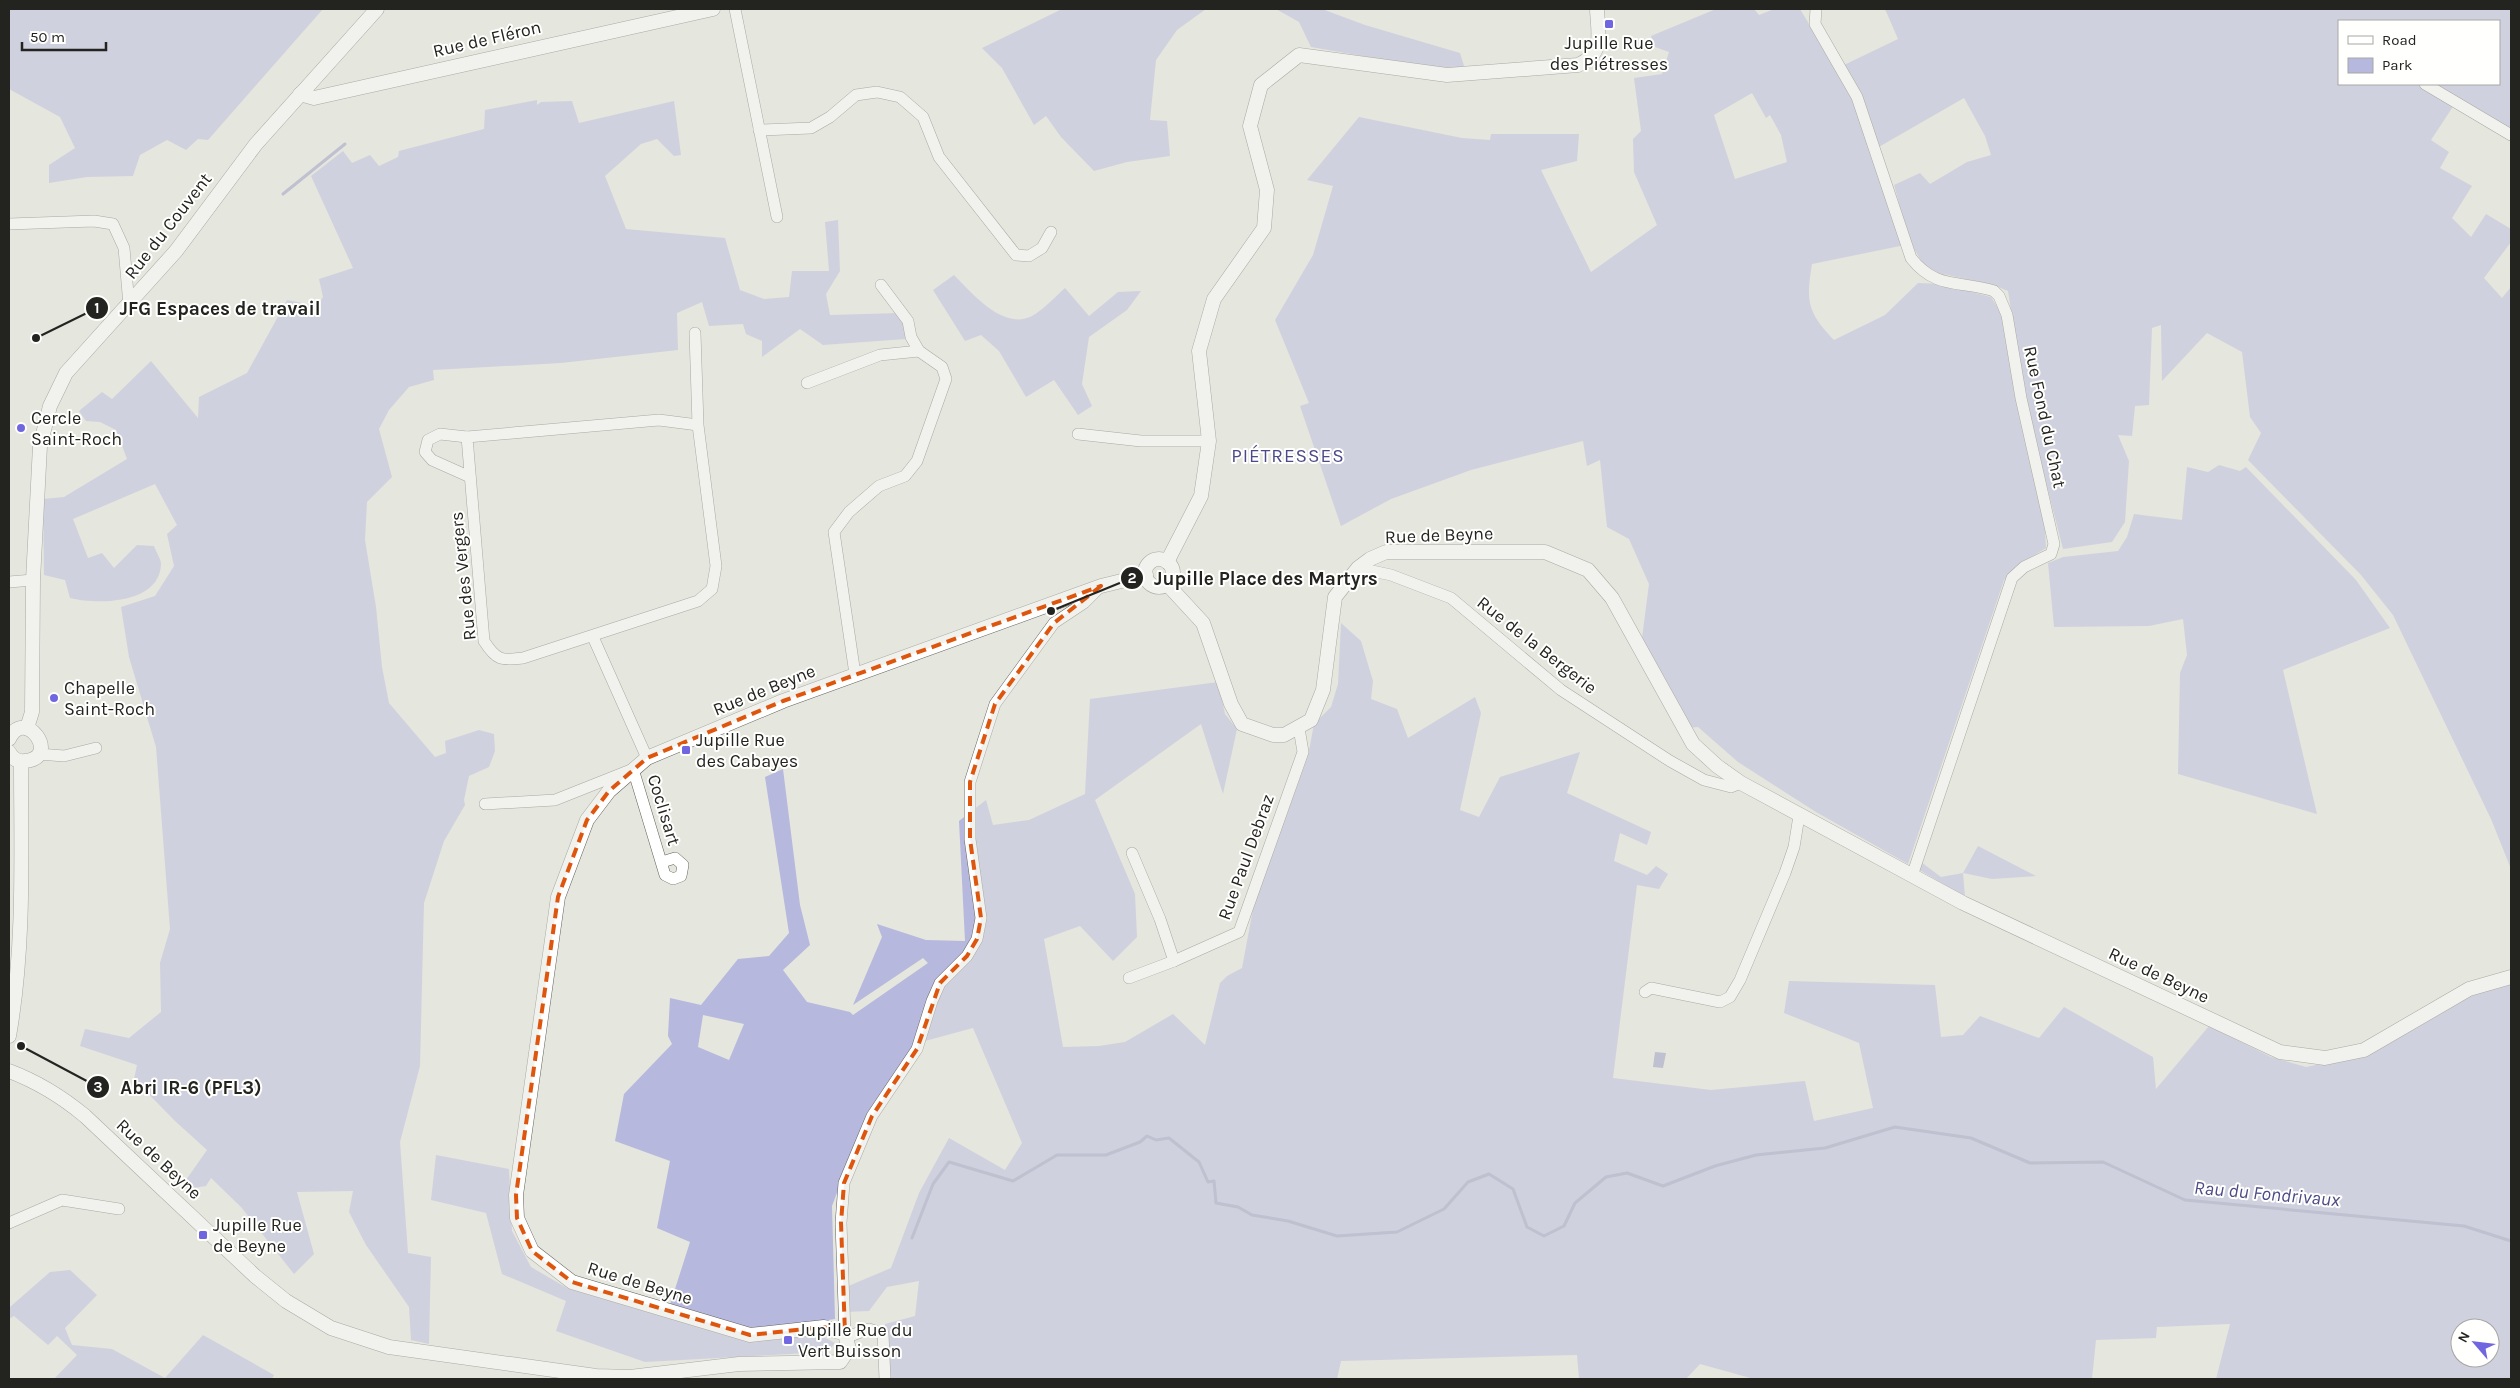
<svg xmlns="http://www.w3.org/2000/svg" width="2520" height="1388" font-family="Karla,sans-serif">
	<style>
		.green { fill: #b6b8dd; fill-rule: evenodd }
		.water { fill: #9092bf }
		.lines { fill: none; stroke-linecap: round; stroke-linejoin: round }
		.stream { stroke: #9092bf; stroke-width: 3 }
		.minor-casing { stroke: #63635c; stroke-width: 12 }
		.tertiary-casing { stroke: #63635c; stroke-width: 15 }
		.minor { stroke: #fff; stroke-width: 11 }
		.tertiary { stroke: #fff; stroke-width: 14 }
		.marked { fill: none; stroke: #de560d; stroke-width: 4; stroke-dasharray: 10 6; stroke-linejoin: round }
		.poi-dot { fill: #6f66e0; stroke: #fffffe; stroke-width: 2 }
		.labels { text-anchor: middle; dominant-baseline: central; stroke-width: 4; stroke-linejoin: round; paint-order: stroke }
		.street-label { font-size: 18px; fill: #232320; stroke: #fffffe }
		.poi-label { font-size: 18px; fill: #232320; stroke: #fffffe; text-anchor: start }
		.neighbourhood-label { font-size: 19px; letter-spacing: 1px; fill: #4c4a88; stroke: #fffffe }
		.water-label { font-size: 19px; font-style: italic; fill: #4c4b86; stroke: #fffffe }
		.leader { fill: none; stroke: #232320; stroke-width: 2 }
		.callout-dot { fill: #232320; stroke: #fffffe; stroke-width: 2 }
		.mark-label { font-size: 15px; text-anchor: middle; font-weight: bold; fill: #fff }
		.callout-label { font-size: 19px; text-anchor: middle; font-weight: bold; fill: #232320; stroke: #fffffe; stroke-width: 4; stroke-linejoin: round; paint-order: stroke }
	</style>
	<rect width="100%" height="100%" fill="#e5e6de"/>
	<g class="green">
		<polygon points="9,9 323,9 208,140 198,139 186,150 167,140 140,155 133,176 87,177 49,183 49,165 75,148 60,117 9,89"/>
		<polygon points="1062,9 1206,9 1177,30 1156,60 1150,120 1167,121 1170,156 1127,162 1094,171 1061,137 1046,116 1034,125 1002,68 982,48"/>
		<polygon points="1276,9 1322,9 1365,25 1460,53 1465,69 1425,67 1311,47 1299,22"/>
		<path d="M 1716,9 L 1754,9 L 1759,15 L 1774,9 L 1800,9 L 1853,97 L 1905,245 L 1812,264 C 1806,301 1807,312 1834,340 L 1885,315 L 1918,283 L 1941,284 L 1991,297 L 2001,313 L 2044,514 L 2046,548 L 2019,565 L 2004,580 L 1908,864 L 1816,812 L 1738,762 L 1698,727 L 1687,728 L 1642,638 L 1649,584 L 1629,539 L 1607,527 L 1600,460 L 1587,466 L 1583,441 L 1471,470 L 1391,499 L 1341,526 L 1300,406 L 1309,403 L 1275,320 L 1313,255 L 1333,186 L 1307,180 L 1359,117 L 1462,138 L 1490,140 L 1491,134 L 1579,134 L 1577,161 L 1541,170 L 1591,272 L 1657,225 L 1634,172 L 1633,139 L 1641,131 L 1634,78 L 1662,74 L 1669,52 L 1655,47 L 1651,36 ZM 1752,93 L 1766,118 L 1770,115 L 1781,135 L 1787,162 L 1735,179 L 1714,115 Z"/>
		<path d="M 1885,9 L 2511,9 L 2511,130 L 2458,99 L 2431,140 L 2449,152 L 2440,168 L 2472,186 L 2452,218 L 2471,237 L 2486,214 L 2511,229 L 2511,242 L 2484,278 L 2502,298 L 2511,287 L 2511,869 L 2491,819 L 2393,615 L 2361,575 L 2248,460 L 2261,433 L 2250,417 L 2242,352 L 2207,333 L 2162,381 L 2161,325 L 2152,328 L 2149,405 L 2135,406 L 2132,436 L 2118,435 L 2129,461 L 2125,522 L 2112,542 L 2063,549 L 2025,400 L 2008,291 L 1996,286 L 1939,273 L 1924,266 L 1909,240 L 1894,185 L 1920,173 L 1930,184 L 1967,162 L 1991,155 L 1985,136 L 1964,98 L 1877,148 L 1844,65 L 1898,39 ZM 2339,21 L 2499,21 L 2499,84 L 2339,84 Z"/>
		<path d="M 537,100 L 537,105 L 541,102 L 572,101 L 579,123 L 674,101 L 681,155 L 674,156 L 657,139 L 641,144 L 605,176 L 626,229 L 725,238 L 740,290 L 764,299 L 789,297 L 792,271 L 829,271 L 825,222 L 838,220 L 840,271 L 826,294 L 830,315 L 899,313 L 906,319 L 906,339 L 823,345 L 800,329 L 762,357 L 762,341 L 746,334 L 743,324 L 709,326 L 702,302 L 677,313 L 678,350 L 561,363 L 433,370 L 434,380 L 409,387 L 389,410 L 379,429 L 392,477 L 367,502 L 365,540 L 376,607 L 382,667 L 389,703 L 435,757 L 446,753 L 445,741 L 479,730 L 494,734 L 495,751 L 489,767 L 469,776 L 464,800 L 465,805 L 444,841 L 424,903 L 420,1066 L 400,1142 L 408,1253 L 431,1257 L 429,1344 L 411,1340 L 409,1307 L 366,1245 L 349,1212 L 353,1191 L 297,1192 L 314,1254 L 294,1274 L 241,1207 L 211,1178 L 206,1186 L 179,1190 L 207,1150 L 175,1121 L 134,1079 L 137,1065 L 80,1046 L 85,1029 L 129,1038 L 161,1012 L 160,963 L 170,929 L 156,747 L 129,657 L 121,607 L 155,596 L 174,566 L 167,534 L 177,525 L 155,484 L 73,519 L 88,558 L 102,553 L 114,568 L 137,545 L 154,546 C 156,552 161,559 161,564 C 160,604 98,605 70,598 L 65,580 L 44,575 L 43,499 L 64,497 L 127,459 L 116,430 L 100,422 L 86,421 L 79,411 L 102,392 L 112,399 L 151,361 L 198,418 L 199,397 L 247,373 L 287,300 L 317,306 L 323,297 L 319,279 L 353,268 L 311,176 L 343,151 L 352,163 L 370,155 L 379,166 L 398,157 L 399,151 L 484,129 L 485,110 Z"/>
		<path d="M 954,275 C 972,293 1003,331 1032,316 C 1044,309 1055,297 1065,288 L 1089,316 L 1118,292 L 1141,291 L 1127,310 L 1089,337 L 1082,384 L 1092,406 L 1078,415 L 1054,380 L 1026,397 L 999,351 L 981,335 L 965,341 L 933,290 Z"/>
		<polygon points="2219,465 2240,471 2246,467 2356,580 2390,628 2283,670 2317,814 2178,774 2180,673 2187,655 2183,619 2149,626 2054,627 2048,563 2063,557 2118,551 2127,537 2134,514 2182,520 2187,467 2208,472"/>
		<path d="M 1341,623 L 1361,641 L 1373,681 L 1371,699 L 1397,709 L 1408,738 L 1475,697 L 1481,713 L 1460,810 L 1479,817 L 1500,777 L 1580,752 L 1567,793 L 1651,832 L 1647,845 L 1620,833 L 1614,861 L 1647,875 L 1656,866 L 1668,874 L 1659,889 L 1637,885 L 1613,1078 L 1711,1090 L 1805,1081 L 1814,1121 L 1873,1108 L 1859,1043 L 1784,1013 L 1789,981 L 1935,985 L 1941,1037 L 1963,1035 L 1980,1016 L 2039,1038 L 2064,1007 L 2153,1057 L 2156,1089 L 2209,1026 L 2271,1057 L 2306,1067 L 2361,1056 L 2461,999 L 2511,979 L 2511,1379 L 2216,1379 L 2230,1324 L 2157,1327 L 2156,1338 L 2096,1340 L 2092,1379 L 1754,1379 L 1700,1364 L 1686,1379 L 1579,1379 L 1577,1355 L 1341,1361 L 1337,1379 L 886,1379 L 885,1324 L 915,1316 L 919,1281 L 887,1287 L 869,1311 L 845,1312 L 846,1287 L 891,1268 L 919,1193 L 949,1138 L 1005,1170 L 1022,1143 L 973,1028 L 914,1044 L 867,1113 L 832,1206 L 835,1319 L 752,1331 L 669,1308 L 690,1242 L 657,1228 L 670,1161 L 615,1141 L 624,1094 L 672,1044 L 668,1036 L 670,998 L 701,1005 L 738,959 L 769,956 L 789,933 L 765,777 L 783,769 L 800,905 L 810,945 L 783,970 L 807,1002 L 850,1012 L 853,1015 L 928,963 L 923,958 L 853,1005 L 882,937 L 877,924 L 926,940 L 965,941 L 959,821 L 986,800 L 993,825 L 1029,820 L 1085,794 L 1090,699 L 1218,682 L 1225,714 L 1237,729 L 1223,794 L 1201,724 L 1095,800 L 1135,894 L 1137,937 L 1113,961 L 1080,926 L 1044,939 L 1063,1047 L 1099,1046 L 1125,1042 L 1173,1014 L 1205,1045 L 1220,983 L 1227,976 L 1242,968 L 1254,904 L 1308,756 L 1314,724 L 1331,707 L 1338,684 ZM 703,1015 L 744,1024 L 729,1060 L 698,1047 ZM 2460,1328 L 2490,1328 L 2490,1358 L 2460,1358 Z"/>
		<polygon points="1978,846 2036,876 1992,879 1963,873 1965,897 1918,869 1921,862 1941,877 1963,873"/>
		<polygon points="436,1155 509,1169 512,1231 531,1267 567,1288 712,1331 757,1339 822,1336 835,1343 828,1352 645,1362 556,1331 566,1301 502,1274 486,1213 431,1200"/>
		<polygon points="70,1270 97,1295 65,1328 72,1345 112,1349 165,1378 203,1335 274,1375 272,1379 54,1379 77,1355 57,1336 48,1345 14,1316 9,1319 9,1305 10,1307 50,1272"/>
	</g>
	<polygon class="water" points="1655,1052 1666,1053 1663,1068 1653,1067"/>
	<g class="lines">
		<g class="stream">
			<polyline points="283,194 345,144"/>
			<polyline points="912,1238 933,1184 949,1162 1013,1181 1057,1155 1106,1155 1140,1142 1147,1136 1156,1140 1169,1138 1199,1162 1208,1182 1214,1181 1216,1203 1238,1207 1252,1215 1288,1221 1337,1236 1397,1232 1444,1209 1468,1182 1489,1174 1513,1189 1527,1227 1544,1236 1564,1226 1575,1203 1606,1177 1627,1173 1663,1186 1715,1166 1756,1155 1825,1148 1895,1127 1971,1138 2030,1163 2103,1162 2185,1200 2464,1226 2511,1241"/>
		</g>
		<g class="minor-casing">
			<g id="minor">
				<polyline points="735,9 777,217"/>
				<path d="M 1816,9 L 1815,24 L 1857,97 L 1911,258 C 1936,290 1960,280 1994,291 L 1999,296 L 2007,315 L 2021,398 L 2054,544 L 2051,554 L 2024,567 L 2012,578 L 1912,876"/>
				<polyline points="2425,84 2511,135"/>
				<polyline points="759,130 811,128 830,117 856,95 877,92 900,97 923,117 939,157 1016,255 1029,256 1042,248 1051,232"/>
				<polyline points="9,224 94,221 113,224 124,248 129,305"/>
				<path d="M 695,333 L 698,425 L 716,566 L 712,589 L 698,601 L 523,658 C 501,661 496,660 484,641 L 467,437 L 659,420 L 698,425"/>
				<polyline points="807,383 880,355 919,351"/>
				<polyline points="1078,434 1141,441 1209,441"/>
				<polyline points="467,437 440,434 428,440 425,452 432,460 470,477"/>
				<polyline points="1358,568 1391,575 1451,598 1561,690 1670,761 1704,780 1731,787 1741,783"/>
				<polyline points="9,582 33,580"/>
				<polyline points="593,637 647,758"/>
				<polyline points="855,674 834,532 849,512 879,486 905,476 917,461 946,379 942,367 919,351 911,337 908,321 881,285"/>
				<polyline points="39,754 64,756 96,748"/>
				<polyline points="485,804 555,800 633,769 665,875 673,879 681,876 683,865 675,858 662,862"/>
				<polyline points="1132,853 1160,919 1174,961"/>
				<polyline points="1129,978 1174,961 1239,932 1303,752 1299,728"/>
				<polyline points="1645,992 1651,988 1720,1002 1730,997 1740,980 1785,873 1794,847 1799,816"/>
				<polyline points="9,1223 62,1200 119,1209"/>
				<polyline points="845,1334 841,1223 844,1183 872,1116 917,1049 932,1001 940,983 967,956 977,939 981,918 970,839 970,782 995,704 1054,623 1084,603 1099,588"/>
				<polyline points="847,1337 869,1329 883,1334 885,1379"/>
			</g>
		</g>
		<g class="tertiary-casing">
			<g id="tertiary">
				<polyline points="300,94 314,98 713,9"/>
				<circle cx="1159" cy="573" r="14"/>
				<path d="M 1167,562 L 1201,496 L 1209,441 L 1199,351 L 1214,299 L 1264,228 L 1267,190 L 1250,126 L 1261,85 L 1299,55 L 1447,75 L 1578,65 C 1605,53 1598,34 1597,9"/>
				<polyline points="1167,584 1203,623 1231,704 1242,724 1273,735 1284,735 1311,720 1323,690 1335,597 1358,568 1370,559 1386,552 1545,552 1588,570 1612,598 1693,744 1717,766 1741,783 1963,903 2280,1052 2325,1058 2364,1050 2469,989 2511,977"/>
				<polyline points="27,728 32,712 33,580 40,446 50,406 66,373 176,251 256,144 377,9"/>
				<path d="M 9,739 C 25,705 62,758 25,761 C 17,762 12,758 9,752"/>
				<path d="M 9,1036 C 25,946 21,853 21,762"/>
				<path d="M 9,1071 C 38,1082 61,1096 85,1116 L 255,1276 L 286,1301 L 331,1328 L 389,1347 L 596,1376 L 630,1377 L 739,1364 L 840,1362 L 849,1349 L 845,1334 L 824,1327 L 750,1335 L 572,1282 L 532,1251 L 517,1218 L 516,1195 L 558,897 L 587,820 L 609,791 L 647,758 L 783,701 L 1101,586 L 1146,575"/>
			</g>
		</g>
		<use href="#minor" class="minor"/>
		<use href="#tertiary" class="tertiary"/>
	</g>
	<path d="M0 0H2520V1388H0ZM 1101,586 L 1054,623 L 995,704 L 970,782 L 970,839 L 981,918 L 977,939 L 967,956 L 940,983 L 917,1049 L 872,1116 L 844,1183 L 841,1223 L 845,1334 L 824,1327 L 750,1335 L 572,1282 L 532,1251 L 517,1218 L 516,1195 L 558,897 L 587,820 L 609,791 L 647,758 L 783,701 Z" fill="#e5e6de" fill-opacity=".55" fill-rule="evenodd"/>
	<path class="marked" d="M 1101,586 L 1054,623 L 995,704 L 970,782 L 970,839 L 981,918 L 977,939 L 967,956 L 940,983 L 917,1049 L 872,1116 L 844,1183 L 841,1223 L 845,1334 L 824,1327 L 750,1335 L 572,1282 L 532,1251 L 517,1218 L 516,1195 L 558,897 L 587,820 L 609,791 L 647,758 L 783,701 Z"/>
	<g class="poi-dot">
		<rect x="1604" y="19" width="10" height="10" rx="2.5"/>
		<circle cx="21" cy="428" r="5"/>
		<circle cx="54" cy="698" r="5"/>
		<rect x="681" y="745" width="10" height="10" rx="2.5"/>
		<rect x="198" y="1230" width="10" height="10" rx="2.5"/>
		<rect x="783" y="1335" width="10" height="10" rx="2.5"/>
	</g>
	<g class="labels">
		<g class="street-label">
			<text transform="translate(487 39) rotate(-13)">Rue de Fléron</text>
			<text transform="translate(168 226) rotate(-52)">Rue du Couvent</text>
			<text transform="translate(2045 417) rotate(78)">Rue Fond du Chat</text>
			<text transform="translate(1439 535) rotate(-2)">Rue de Beyne</text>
			<text transform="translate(463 576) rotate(-96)">Rue des Vergers</text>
			<text transform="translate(1537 645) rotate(38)">Rue de la Bergerie</text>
			<text transform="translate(764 690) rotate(-22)">Rue de Beyne</text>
			<text transform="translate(664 810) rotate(73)">Coclisart</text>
			<text transform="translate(1246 857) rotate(-70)">Rue Paul Debraz</text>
			<text transform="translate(2159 975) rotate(25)">Rue de Beyne</text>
			<text transform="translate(159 1159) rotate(43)">Rue de Beyne</text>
			<text transform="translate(640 1283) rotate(17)">Rue de Beyne</text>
		</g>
		<g class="poi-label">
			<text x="1609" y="43" text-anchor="middle">Jupille Rue<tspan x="1609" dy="21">des Piétresses</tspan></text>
			<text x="31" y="418">Cercle<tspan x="31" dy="21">Saint-Roch</tspan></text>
			<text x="64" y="688">Chapelle<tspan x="64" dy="21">Saint-Roch</tspan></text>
			<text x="696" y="740">Jupille Rue<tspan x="696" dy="21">des Cabayes</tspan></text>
			<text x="213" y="1225">Jupille Rue<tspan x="213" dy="21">de Beyne</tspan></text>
			<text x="798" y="1330">Jupille Rue du<tspan x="798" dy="21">Vert Buisson</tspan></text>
		</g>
		<g class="neighbourhood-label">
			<text x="1288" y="456">PIÉTRESSES</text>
		</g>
		<g class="water-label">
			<text transform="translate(2267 1194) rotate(5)">Rau du Fondrivaux</text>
		</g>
	</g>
	<path class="leader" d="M36 338L97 308M1051 611L1132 578M21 1046L98 1087"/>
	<g class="callout-dot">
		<circle cx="36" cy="338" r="5"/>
		<circle cx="1051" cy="611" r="5"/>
		<circle cx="21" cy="1046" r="5"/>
		<circle cx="97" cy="308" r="12"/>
		<circle cx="1132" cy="578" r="12"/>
		<circle cx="98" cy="1087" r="12"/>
	</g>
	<g class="mark-label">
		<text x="97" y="313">1</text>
		<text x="1132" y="583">2</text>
		<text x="98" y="1092">3</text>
	</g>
	<g class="callout-label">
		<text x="220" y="315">JFG Espaces de travail</text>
		<text x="1266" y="585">Jupille Place des Martyrs</text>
		<text x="191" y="1094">Abri IR-6 (PFL3)</text>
	</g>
	<rect width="2520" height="1388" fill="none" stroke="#232320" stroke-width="20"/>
	<rect x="2338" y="20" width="162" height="65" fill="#fffffe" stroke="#a7a7a5"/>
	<rect x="2348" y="36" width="25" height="8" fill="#ffffff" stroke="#a7a7a5"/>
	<text x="2382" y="45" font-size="15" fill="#232320">Road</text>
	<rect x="2348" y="58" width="25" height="15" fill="#b6b8dd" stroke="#a7a7a5"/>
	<text x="2382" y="70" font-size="15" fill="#232320">Park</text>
	<g transform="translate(2475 1343) rotate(298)"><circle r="24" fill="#fffffe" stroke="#a7a7a5"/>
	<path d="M0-4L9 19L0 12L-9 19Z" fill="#6f66e0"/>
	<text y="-8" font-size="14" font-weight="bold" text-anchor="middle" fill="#232320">N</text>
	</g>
	<path d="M22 42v8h84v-8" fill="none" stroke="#232320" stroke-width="2.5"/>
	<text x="30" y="42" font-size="15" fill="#232320" stroke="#fffffe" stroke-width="4" paint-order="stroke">50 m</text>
</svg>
